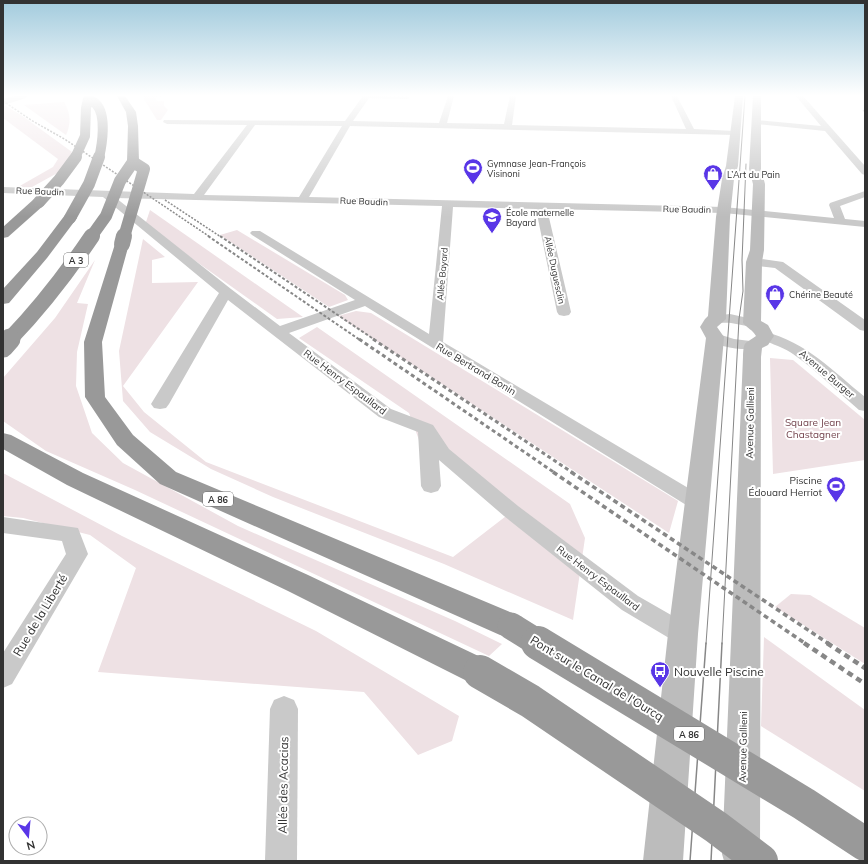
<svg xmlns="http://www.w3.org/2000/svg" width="868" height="864" font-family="Mulish,sans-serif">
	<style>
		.green { fill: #eee1e4 }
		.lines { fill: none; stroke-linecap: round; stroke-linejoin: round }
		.street { fill: #c9c9c9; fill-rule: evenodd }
		.secondary { fill: #bcbcbc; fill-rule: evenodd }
		.highway { fill: #999; fill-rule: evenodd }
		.tram-far1 { stroke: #878787; stroke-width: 1 }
		.tram { stroke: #878787; stroke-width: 1.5 }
		.rail-far4 { stroke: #878787; stroke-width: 1.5; stroke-dasharray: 2 1.5; stroke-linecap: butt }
		.rail-far3 { stroke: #878787; stroke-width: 2; stroke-dasharray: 3 2; stroke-linecap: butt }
		.rail-far2 { stroke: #878787; stroke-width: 3; stroke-dasharray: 4 3; stroke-linecap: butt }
		.rail-far1 { stroke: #878787; stroke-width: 3.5; stroke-dasharray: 5 3.5; stroke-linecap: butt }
		.rail { stroke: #878787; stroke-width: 4.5; stroke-dasharray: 6 4.5; stroke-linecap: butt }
		.highway-bridge-far5 { stroke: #999; stroke-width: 10 }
		.highway-bridge-far4 { stroke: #999; stroke-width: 12 }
		.highway-bridge-far3 { stroke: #999; stroke-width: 16 }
		.highway-bridge-far2 { stroke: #999; stroke-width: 21 }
		.highway-bridge-far1 { stroke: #999; stroke-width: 27 }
		.highway-bridge { stroke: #999; stroke-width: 34 }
		.labels { text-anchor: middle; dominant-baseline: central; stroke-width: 4; stroke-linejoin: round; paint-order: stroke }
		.far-poi-label { font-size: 9px; fill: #323232; stroke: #fff; text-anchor: start }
		.far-street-label { font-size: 9px; fill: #323232; stroke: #fff }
		.shield { fill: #fff; stroke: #707070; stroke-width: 1 }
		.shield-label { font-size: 9px; font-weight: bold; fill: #323232 }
		.street-label { font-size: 10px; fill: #323232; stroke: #fff }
		.park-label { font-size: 10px; fill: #6f3e48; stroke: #fff }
		.poi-label { font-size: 10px; fill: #323232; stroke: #fff; text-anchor: end }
		.near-street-label { font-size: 12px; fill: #323232; stroke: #fff }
		.near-poi-label { font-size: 12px; fill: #323232; stroke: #fff; text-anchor: start }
	</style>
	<rect width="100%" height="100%" fill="#fff"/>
	<g class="green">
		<polygon points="142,96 163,96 155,97 157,101 164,101 164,106 168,110 161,120 157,120"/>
		<path d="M 64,102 C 71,113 71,124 66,135 L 24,105 Z"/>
		<polygon points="4,105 21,115 72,152 61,171 32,187 18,187 53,167 58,159 3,118"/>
		<polygon points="150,210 303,317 277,319 145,225"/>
		<polygon points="237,230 345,295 348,300 329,307 220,235"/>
		<polygon points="143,239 165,257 152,260 152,283 198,282 123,386 144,412 206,462 453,557 514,510 419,440 409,413 299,338 317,327 570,504 585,538 573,620 444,564 273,497 211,469 150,432 123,401 119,351"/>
		<polygon points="95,260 77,303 88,304 77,352 76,386 92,433 123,463 238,526 455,621 502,644 489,656 135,490 46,451 3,421 3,378 55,318"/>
		<polygon points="356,311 371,313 678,501 669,533 338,316"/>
		<polygon points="770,358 793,360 865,420 865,460 773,474"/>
		<polygon points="3,473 122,536 316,631 459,716 452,741 418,755 364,692 98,672 136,568 90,535 23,518 3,516"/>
		<polygon points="791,594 810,595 865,628 865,664 775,607"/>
		<polygon points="764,637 865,710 865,791 761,726"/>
	</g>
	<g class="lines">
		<g class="street">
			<path d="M 363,96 L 410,97 L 407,99 L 369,98 L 353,121 L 439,123 L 448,96 L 454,96 L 447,123 L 504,124 L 510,96 L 516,96 L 512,125 L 686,129 L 671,96 L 677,96 L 694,129 L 735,131 L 739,133 L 735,135 L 350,126 L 309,197 L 724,207 L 834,218 L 829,205 L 830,203 L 865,191 L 865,197 L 840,206 L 845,219 L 865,221 L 865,227 L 724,213 L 547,209 L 571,312 L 569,315 L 564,316 L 559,315 L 557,312 L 536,209 L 453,207 L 443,342 L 705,498 L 708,503 L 705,508 L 698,510 L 691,508 L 365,306 L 289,333 L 391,409 L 433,425 L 449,449 L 518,506 L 638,596 L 692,627 L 695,634 L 692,641 L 683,644 L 674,641 L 622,610 L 504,516 L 439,460 L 441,486 L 438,491 L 431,493 L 424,491 L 421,486 L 418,432 L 379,417 L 228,300 L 169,404 L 166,408 L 160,409 L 154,408 L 151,404 L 219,293 L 103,197 L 3,193 L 3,187 L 194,194 L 247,125 L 167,124 L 163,122 L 164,120 L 345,121 ZM 255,125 L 342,126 L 299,197 L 204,195 ZM 116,198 L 442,206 L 429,334 L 260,231 L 252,231 L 250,233 L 252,235 L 355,300 L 280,326 L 231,289 Z"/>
			<polygon points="796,96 803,96 865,166 865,175 862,174 825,131 756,124 752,122 756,120 821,126"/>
			<polygon points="754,258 783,262 865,320 865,331 860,330 775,268 750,265 748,262 750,259"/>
			<path d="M 730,314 L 757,320 L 759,323 L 757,326 C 748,328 740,324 731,323 C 725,322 719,324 712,322 L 710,319 L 712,316 Z"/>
			<path d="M 765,332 C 806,342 833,371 865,397 L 865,411 L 859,410 C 837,391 816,370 793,354 C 786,348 760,340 758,336 L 760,333 Z"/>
			<path d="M 715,333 L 734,339 L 758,342 L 761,345 L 758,348 C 746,351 715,348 708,337 L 710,334 Z"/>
			<polygon points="3,517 78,528 88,554 12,684 3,688 3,653 66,554 62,541 3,533"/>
			<polygon points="284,696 294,700 298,709 297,861 265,861 270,709 274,700"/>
		</g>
		<g class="secondary">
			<polygon points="14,96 27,96 26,98 3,105 3,99"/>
			<polygon points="735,96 743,96 738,166 734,179 730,217 726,319 717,327 724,337 698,634 683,861 643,861 668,634 706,338 700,327 705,319 708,316 716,217 722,179 726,166"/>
			<path d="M 753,96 L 761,96 L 761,169 L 765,184 L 764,250 L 762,262 L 761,321 L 768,325 L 774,336 L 768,345 L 762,348 L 761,357 L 760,854 L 758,861 L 724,861 L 722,854 L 743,357 C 744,340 744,345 756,336 C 753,330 747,328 743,323 L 746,262 L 750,250 L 753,184 L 749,169 Z"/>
		</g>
		<g class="highway">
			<polygon points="117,96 125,96 136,112 138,126 139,162 137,164 133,165 127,162 128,126 126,112"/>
			<polygon points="39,198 44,199 45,202 44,205 8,237 3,238 3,227 34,199"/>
			<polygon points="70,214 75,215 77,218 47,258 9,303 3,304 3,289 37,252 65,215"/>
			<polygon points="122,240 127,241 129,244 102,342 105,397 133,435 176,472 522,617 526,626 522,635 511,638 500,635 160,484 117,445 85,397 84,342 115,244 117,241"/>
			<polygon points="3,433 11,435 83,473 308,575 491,662 496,672 491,682 480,686 469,682 288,591 67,485 3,449"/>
		</g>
		<g class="tram-far1">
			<polyline points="706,644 745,96"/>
			<polyline points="722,644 739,319 743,291 742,260 746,164"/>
		</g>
		<g class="tram">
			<polyline points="690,861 706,643"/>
			<polyline points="711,861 722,643"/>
		</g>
		<g class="rail-far4">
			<polyline points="3,101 31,120 66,140 210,237"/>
			<polyline points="863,111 865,110"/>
			<polyline points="165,200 221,237"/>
		</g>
		<g class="rail-far3">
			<polyline points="208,236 360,340"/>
			<polyline points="220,236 375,340"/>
		</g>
		<g class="rail-far2">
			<polyline points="359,339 555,473"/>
			<polyline points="373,339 573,473"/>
		</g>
		<g class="rail-far1">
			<polyline points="553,472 806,644"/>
			<polyline points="571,472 829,644"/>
		</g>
		<g class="rail">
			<polyline points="804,643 865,684"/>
			<polyline points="827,643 865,668"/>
		</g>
		<path class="highway-bridge-far5" d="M 75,158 L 85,136 L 86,108 L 88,99 C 91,101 94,102 96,104 C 107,115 102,145 99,158"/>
		<g class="highway-bridge-far4">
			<polyline points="39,202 59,180 76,157"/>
			<polyline points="70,218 89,184 99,157"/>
			<polyline points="91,237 106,216 120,181 133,162 144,169 124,237"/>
		</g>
		<g class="highway-bridge-far3">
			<polyline points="122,244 124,236"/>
			<path d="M 9,340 C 40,308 67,273 92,236"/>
		</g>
		<polyline class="highway-bridge-far2" points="3,347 10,339"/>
		<polyline class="highway-bridge-far1" points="511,626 540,644"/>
		<g class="highway-bridge">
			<polyline points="538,643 804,804 865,844"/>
			<polyline points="480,672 530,701 716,827 761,861"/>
		</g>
	</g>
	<linearGradient id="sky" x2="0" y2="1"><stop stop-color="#a2cbdd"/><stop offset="0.44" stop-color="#fff"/><stop offset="1" stop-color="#fff" stop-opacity="0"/></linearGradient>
	<rect width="868" height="217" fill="url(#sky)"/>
	<defs>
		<g id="stadium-pin" transform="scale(1)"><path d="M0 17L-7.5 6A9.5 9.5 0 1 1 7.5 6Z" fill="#5936e7" stroke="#fff"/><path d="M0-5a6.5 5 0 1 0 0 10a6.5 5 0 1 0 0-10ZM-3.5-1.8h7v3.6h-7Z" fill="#fff"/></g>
		<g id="shop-pin" transform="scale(1)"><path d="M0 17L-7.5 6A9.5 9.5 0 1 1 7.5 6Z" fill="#5936e7" stroke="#fff"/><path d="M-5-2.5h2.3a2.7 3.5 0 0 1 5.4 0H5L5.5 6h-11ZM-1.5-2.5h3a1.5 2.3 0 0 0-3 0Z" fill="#fff"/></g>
		<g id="school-pin" transform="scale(1)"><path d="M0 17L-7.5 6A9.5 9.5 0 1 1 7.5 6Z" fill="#5936e7" stroke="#fff"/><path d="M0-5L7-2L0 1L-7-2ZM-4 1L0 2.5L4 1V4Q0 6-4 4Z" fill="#fff"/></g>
		<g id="bus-pin" transform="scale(1)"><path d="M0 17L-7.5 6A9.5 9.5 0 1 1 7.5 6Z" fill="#5936e7" stroke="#fff"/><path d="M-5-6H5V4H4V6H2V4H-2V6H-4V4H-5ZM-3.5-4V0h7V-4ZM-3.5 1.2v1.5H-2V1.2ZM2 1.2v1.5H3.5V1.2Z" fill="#fff"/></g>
	</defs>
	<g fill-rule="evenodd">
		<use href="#stadium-pin" x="473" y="168"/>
		<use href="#shop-pin" x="713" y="174"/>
		<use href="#school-pin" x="492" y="217"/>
		<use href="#shop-pin" x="775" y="294"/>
		<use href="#stadium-pin" x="836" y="486"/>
		<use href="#bus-pin" x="660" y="671"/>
	</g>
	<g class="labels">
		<g class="far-poi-label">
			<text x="487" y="163">Gymnase Jean-François<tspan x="487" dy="10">Visinoni</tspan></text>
			<text x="727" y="174">L’Art du Pain</text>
			<text x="506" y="212">École maternelle<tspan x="506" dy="10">Bayard</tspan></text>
			<text x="789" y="294">Chérine Beauté</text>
		</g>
		<g class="far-street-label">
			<text transform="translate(40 191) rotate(2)">Rue Baudin</text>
			<text transform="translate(364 201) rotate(2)">Rue Baudin</text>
			<text transform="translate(687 209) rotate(1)">Rue Baudin</text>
			<text transform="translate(555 270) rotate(78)">Allée Duguesclin</text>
			<text transform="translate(442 274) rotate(-85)">Allée Bayard</text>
		</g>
		<g class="shield">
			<rect x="64" y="253" width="24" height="14" rx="3"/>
			<rect x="203" y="492" width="30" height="14" rx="3"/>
			<rect x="674" y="727" width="30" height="14" rx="3"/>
		</g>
		<g class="shield-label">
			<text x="76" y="260">A 3</text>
			<text x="218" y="499">A 86</text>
			<text x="689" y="734">A 86</text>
		</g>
		<g class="street-label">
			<text transform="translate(476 369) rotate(31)">Rue Bertrand Bonin</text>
			<text transform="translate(827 374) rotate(40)">Avenue Burger</text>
			<text transform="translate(345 382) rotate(37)">Rue Henry Espaullard</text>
			<text transform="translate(750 423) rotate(-89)">Avenue Gallieni</text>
			<text transform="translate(598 578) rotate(37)">Rue Henry Espaullard</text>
			<text transform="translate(743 747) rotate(-89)">Avenue Gallieni</text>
		</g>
		<g class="park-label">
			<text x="813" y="422">Square Jean<tspan x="813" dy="12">Chastagner</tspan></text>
		</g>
		<g class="poi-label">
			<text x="822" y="480">Piscine<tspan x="822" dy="12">Édouard Herriot</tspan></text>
		</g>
		<g class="near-street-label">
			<text transform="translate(40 615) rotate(-59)">Rue de la Liberté</text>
			<text transform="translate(597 678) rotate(31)">Pont sur le Canal de l'Ourcq</text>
			<text transform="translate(283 785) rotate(-89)">Allée des Acacias</text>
		</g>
		<g class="near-poi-label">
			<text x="674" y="671">Nouvelle Piscine</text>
		</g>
	</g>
	<rect width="868" height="864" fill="none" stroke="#323232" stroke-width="8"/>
	<g transform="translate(28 836) rotate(164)"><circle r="19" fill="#ffffff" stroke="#adadad"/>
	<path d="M0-3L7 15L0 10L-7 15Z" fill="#5936e7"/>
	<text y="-6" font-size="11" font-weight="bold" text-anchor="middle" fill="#323232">N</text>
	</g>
</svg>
